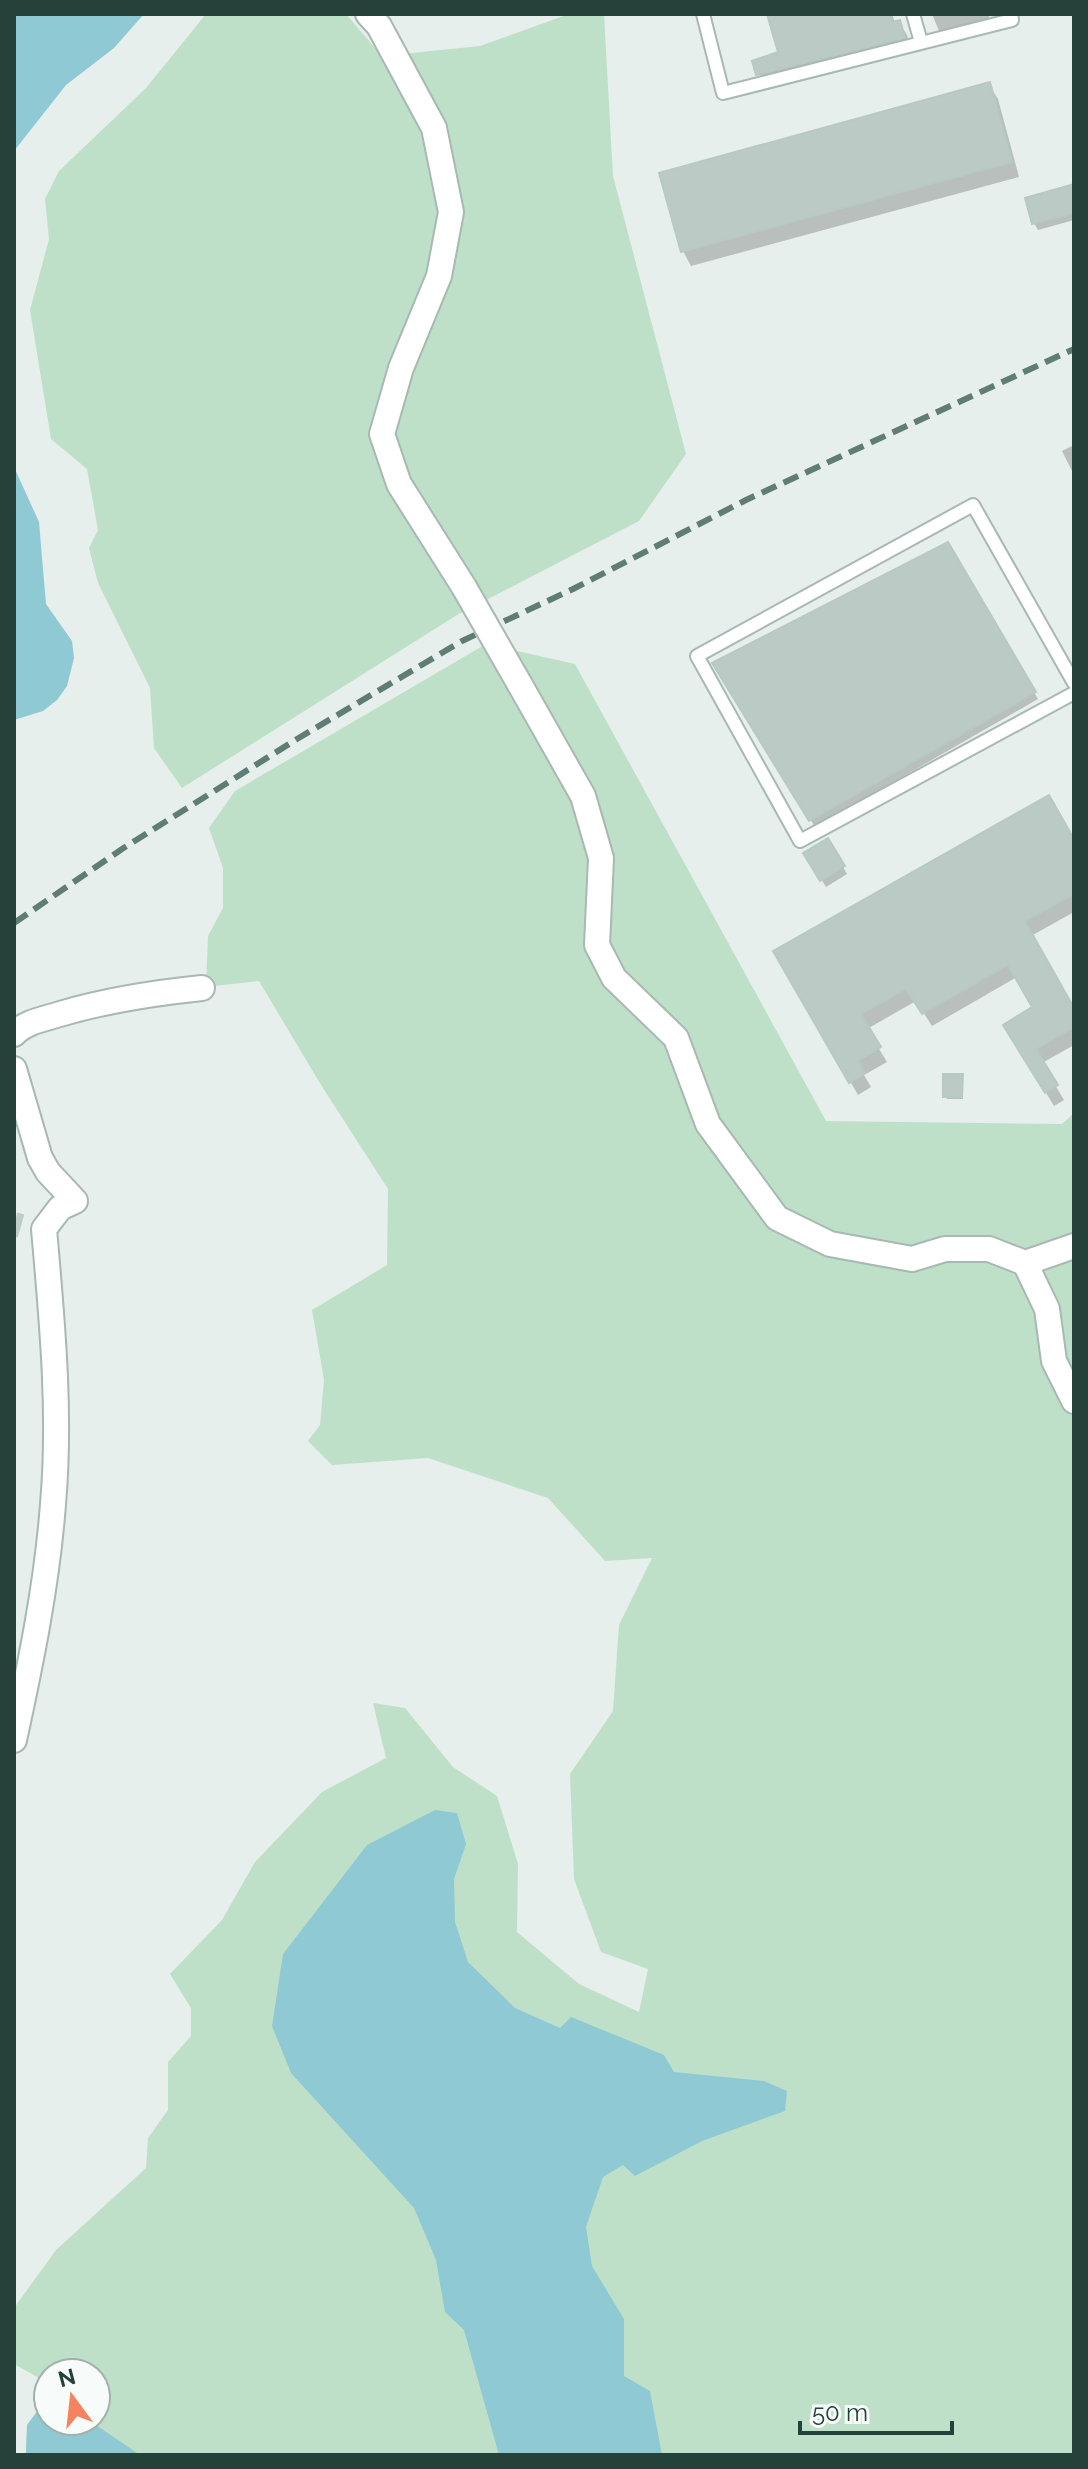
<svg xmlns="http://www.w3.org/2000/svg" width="1088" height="2469" font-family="Raleway,sans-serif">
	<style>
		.green { fill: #bfe0c8 }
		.water { fill: #8ec9d4 }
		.shadow { fill: #0003 }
		.building { fill: #bbcac4; stroke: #b8c9c2; stroke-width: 2 }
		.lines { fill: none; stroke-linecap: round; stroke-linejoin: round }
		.street-tunnel { stroke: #bfccc8; stroke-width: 24; stroke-dasharray: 24 12; stroke-linecap: butt }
		.lane-casing { stroke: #a8b8b2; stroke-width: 16 }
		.street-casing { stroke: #a8b8b2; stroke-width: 28 }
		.lane { stroke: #fff; stroke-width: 12 }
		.street { stroke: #fff; stroke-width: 24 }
		.rail { stroke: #5f7d75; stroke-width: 6; stroke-dasharray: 16 8; stroke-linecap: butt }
		.street-bridge-casing { stroke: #a8b8b2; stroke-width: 28; stroke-linecap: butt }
		.street-bridge { stroke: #fff; stroke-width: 24 }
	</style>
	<rect width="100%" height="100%" fill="#e6efeb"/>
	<g class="green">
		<polygon points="206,14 346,14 382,56 480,46 569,14 604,14 613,176 686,454 639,521 457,615 182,788 154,748 150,688 98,583 89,548 98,530 87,469 51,439 30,310 49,239 45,199 59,171 146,88"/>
		<polygon points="486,644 575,664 826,1121 1062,1124 1074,1113 1074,2455 26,2455 27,2425 48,2397 48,2421 96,2421 96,2373 48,2373 48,2383 14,2364 14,2308 56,2250 146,2168 148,2138 168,2110 168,2062 191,2036 191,2008 170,1974 222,1920 255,1862 322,1792 386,1758 373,1703 405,1708 453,1767 497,1796 518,1864 517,1932 579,1984 639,2012 648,1969 601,1952 574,1879 570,1774 613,1711 619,1625 652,1558 605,1561 548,1498 428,1458 332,1465 308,1441 320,1425 324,1380 312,1310 387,1265 388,1189 321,1085 259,981 206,987 208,936 223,908 223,868 209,828 235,791"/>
	</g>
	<g class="water">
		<polygon points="14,14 144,14 114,48 66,85 14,151"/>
		<polygon points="14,467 39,522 46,604 72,641 74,658 67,686 57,700 43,711 14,720"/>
		<polygon points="435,1810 457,1813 466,1844 454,1879 455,1922 468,1962 515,2008 560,2028 571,2017 664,2055 674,2072 764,2081 787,2091 785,2111 702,2141 635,2176 623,2165 603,2177 586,2227 592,2266 624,2319 624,2376 650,2391 662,2455 499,2455 464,2330 445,2312 436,2260 414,2208 291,2073 272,2026 283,1954 367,1845"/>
		<polygon points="48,2397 48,2421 90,2421 140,2455 26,2455 27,2425"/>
	</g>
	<g class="shadow">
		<polygon points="769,14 892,14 895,23 899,22 907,35 911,51 766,88 754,63 780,54"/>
		<polygon points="932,14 988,14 991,23 942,38"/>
		<polygon points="989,85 998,99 1019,177 691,266 683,251"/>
		<polygon points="1074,192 1074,220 1038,230 1034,223"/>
		<polygon points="1074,445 1074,475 1062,451"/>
		<polygon points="947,545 1038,699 815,827 714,664"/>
		<polygon points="828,841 847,874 826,887 806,854"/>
		<polygon points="1074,843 1074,912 1031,936 1074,1011 1074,1045 1042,1063 1064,1100 1054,1106 1006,1026 1034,1008 1017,977 932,1026 916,1001 867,1029 887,1062 864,1075 871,1087 858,1095 776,952"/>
		<polygon points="961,1076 963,1099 947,1099 945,1096"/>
	</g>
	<g class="building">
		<polygon points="767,14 890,14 892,22 900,20 905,38 756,75 752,61 778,52"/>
		<polygon points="990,82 1012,162 681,252 659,173"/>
		<polygon points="1074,184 1074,213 1032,224 1025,198"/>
		<polygon points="948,542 1036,692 809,821 712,663"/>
		<polygon points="1049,795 1074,839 1074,894 1025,921 1074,1008 1074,1027 1036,1049 1058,1085 1045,1093 1003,1025 1032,1007 1008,965 922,1014 906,989 861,1014 881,1047 858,1061 865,1073 849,1083 773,951"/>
		<polygon points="828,838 845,866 820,881 803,853"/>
		<polygon points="943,1074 963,1074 962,1097 943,1097"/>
	</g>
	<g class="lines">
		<polyline class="street-tunnel" points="14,1224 21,1226"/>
		<g class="lane-casing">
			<g id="lane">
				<polyline points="703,14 723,93 1012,20 1011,14"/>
				<polyline points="913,14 921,42"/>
				<polyline points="1074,683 973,505 697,656 800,841 1074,693"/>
			</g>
		</g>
		<g class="street-casing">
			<g id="street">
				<polyline points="368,14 379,26 434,128 451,212 439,276 401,368 382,434 399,484 464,587"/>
				<polyline points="519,683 583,796 601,858 597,945 614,978 676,1038 708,1124 777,1218 830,1244 912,1259 945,1249 989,1249 1025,1263 1074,1246"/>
				<path d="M 14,1034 C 25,1022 44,1019 60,1014 C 107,1000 153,993 202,988"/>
				<path d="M 14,1069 L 40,1158 L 48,1172 L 75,1201 L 60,1208 L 44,1229 C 52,1320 61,1413 53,1504 C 47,1584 31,1662 14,1740"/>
				<polyline points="1025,1263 1047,1309 1054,1361 1074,1401"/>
			</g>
		</g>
		<use href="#lane" class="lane"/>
		<use href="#street" class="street"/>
		<polyline class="rail" points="14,923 122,849 297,739 462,641 573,589 746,500 1074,349"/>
		<g class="street-bridge-casing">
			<polyline id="street-bridge" points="464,587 519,683"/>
		</g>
		<use href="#street-bridge" class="street-bridge"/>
	</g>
	<rect width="1088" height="2469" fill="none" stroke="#24423a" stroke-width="32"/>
	<g transform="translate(72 2397) rotate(345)"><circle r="38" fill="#f7fbf9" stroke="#a3b1ad" stroke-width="2"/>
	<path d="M0-6L14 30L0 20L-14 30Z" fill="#f4845f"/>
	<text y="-12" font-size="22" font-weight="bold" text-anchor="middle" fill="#24423a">N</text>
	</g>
	<path d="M800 2421v12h152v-12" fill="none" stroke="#24423a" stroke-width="4"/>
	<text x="812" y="2421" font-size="24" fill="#24423a" stroke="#f7fbf9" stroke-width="6" paint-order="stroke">50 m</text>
</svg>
